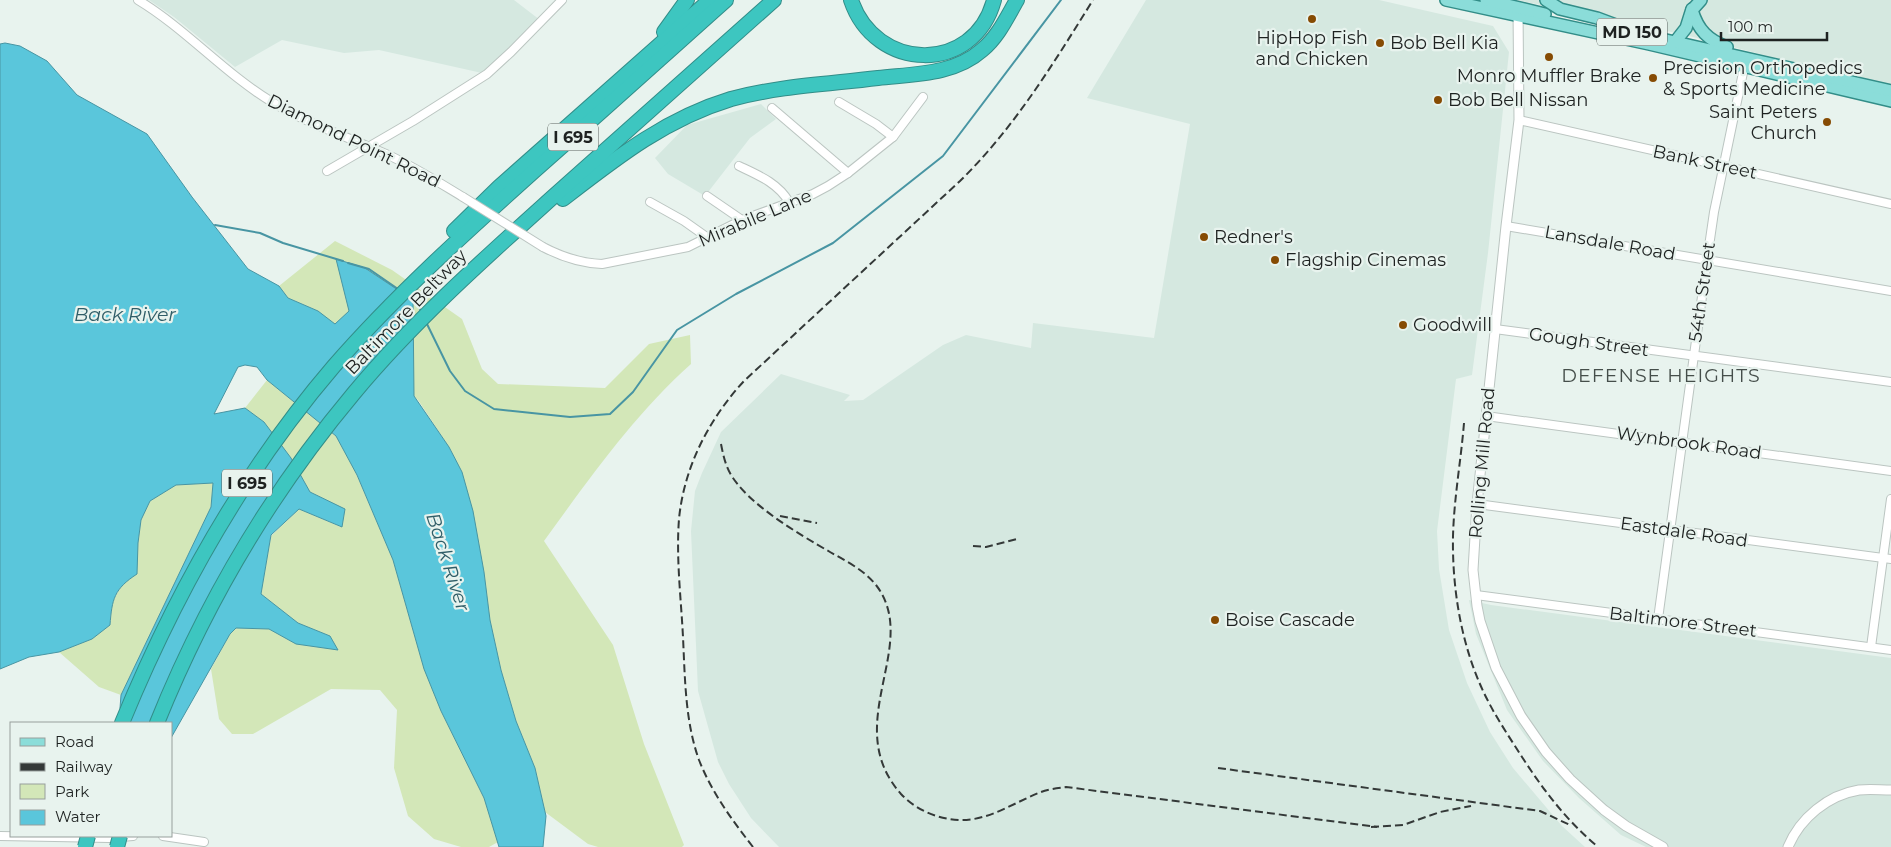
<svg xmlns="http://www.w3.org/2000/svg" width="1891" height="847" font-family="Montserrat,sans-serif">
	<style>
		.built { fill: #d5e8e0 }
		.green { fill: #d3e7b8 }
		.water { fill: #5ac6db; stroke: #4895a3 }
		.lines { fill: none; stroke-linecap: round; stroke-linejoin: round }
		.stream { stroke: #4895a3; stroke-width: 2 }
		.minor-casing { stroke: #bbc5c1; stroke-width: 10 }
		.tertiary-casing { stroke: #bbc5c1; stroke-width: 11 }
		.primary-casing { stroke: #328d88; stroke-width: 14 }
		.motorway-casing { stroke: #328d88; stroke-width: 16 }
		.minor { stroke: #fff; stroke-width: 8 }
		.tertiary { stroke: #fff; stroke-width: 9 }
		.primary { stroke: #8bddd9; stroke-width: 11 }
		.motorway { stroke: #3dc6c0; stroke-width: 14 }
		.rail { stroke: #343938; stroke-width: 2; stroke-dasharray: 8 4; stroke-linecap: butt }
		.minor-bridge-casing { stroke: #bbc5c1; stroke-width: 10; stroke-linecap: butt }
		.motorway-bridge-casing { stroke: #328d88; stroke-width: 16; stroke-linecap: butt }
		.minor-bridge { stroke: #fff; stroke-width: 8 }
		.motorway-bridge { stroke: #3dc6c0; stroke-width: 14 }
		.poi-dot { fill: #864b03; stroke: #e8f3ee; stroke-width: 2 }
		.labels { text-anchor: middle; dominant-baseline: central; stroke-width: 4.5; stroke-linejoin: round; paint-order: stroke }
		.shield { fill: #e8f3ee; stroke: #5b615e; stroke-width: 1 }
		.shield-label { font-size: 16px; font-weight: bold; fill: #1e2221 }
		.poi-label { font-size: 18px; fill: #1e2221; stroke: #e8f3ee; text-anchor: start }
		.street-label { font-size: 18px; fill: #1e2221; stroke: #e8f3ee }
		.water-label { font-size: 19px; font-style: italic; fill: #2f5d67; stroke: #e8f3ee }
		.neighbourhood-label { font-size: 19px; letter-spacing: 1px; fill: #454e4a; stroke: #e8f3ee }
	</style>
	<rect width="100%" height="100%" fill="#e8f3ee"/>
	<g class="built">
		<polygon points="149,0 514,0 540,20 497,61 482,73 379,50 344,53 282,40 235,67 174,17"/>
		<polygon points="1146,0 1379,0 1493,26 1509,52 1488,253 1472,375 1456,379 1437,531 1439,569 1449,630 1467,683 1490,732 1513,768 1562,826 1585,847 779,847 751,818 729,784 718,762 698,691 691,531 695,491 702,473 721,432 781,374 850,395 844,401 863,400 943,345 966,335 1031,348 1033,323 1154,338 1190,124 1087,98"/>
		<polygon points="1517,0 1891,0 1891,87 1681,34"/>
		<polygon points="761,104 776,119 750,138 705,196 668,174 655,158 687,125"/>
		<polygon points="1469,600 1491,605 1891,658 1891,847 1646,847 1621,835 1579,798 1543,761 1507,710 1476,634"/>
	</g>
	<g class="green">
		<path d="M 335,241 L 392,270 L 462,319 L 482,369 L 498,384 L 605,388 L 649,344 L 690,335 L 691,364 C 634,415 589,479 544,541 L 613,645 L 644,744 L 684,845 L 682,847 L 598,847 L 588,844 L 545,812 L 535,768 L 516,721 L 501,670 L 489,616 L 484,572 L 462,472 L 449,447 L 418,400 L 318,311 L 288,298 L 279,286 Z"/>
		<polygon points="267,380 336,436 355,471 393,560 423,665 441,711 484,798 498,842 489,847 461,847 434,839 408,816 394,768 397,710 380,690 331,689 253,734 232,734 219,719 211,669 230,634 236,628 269,629 296,644 330,636 298,623 261,594 271,536 299,509 341,527 345,510 310,492 291,458 264,422 245,408"/>
		<polygon points="213,483 211,507 121,695 99,687 59,652 92,639 110,625 111,604 123,583 138,543 141,520 150,501 176,485"/>
	</g>
	<path class="water" d="M 5,43 L 20,46 L 47,61 L 77,95 L 147,134 L 192,197 L 248,269 L 279,286 L 288,298 L 318,311 L 335,324 L 349,311 L 336,259 L 365,268 L 413,300 L 414,396 L 449,447 L 462,472 L 473,511 L 484,572 L 490,620 L 501,670 L 516,721 L 535,768 L 546,816 L 543,847 L 499,847 L 484,798 L 441,711 L 424,669 L 393,560 L 357,475 L 336,436 L 267,380 L 257,367 L 245,365 L 238,367 L 214,414 L 245,408 L 264,422 L 291,458 L 310,492 L 345,509 L 342,527 L 299,509 L 271,535 L 261,594 L 298,623 L 330,636 L 338,650 L 296,644 L 269,629 L 236,628 L 230,634 L 171,738 L 171,723 L 126,723 L 120,708 L 121,695 L 211,507 L 213,483 L 176,485 L 150,501 L 141,520 L 138,543 L 137,574 C 114,589 112,599 110,625 L 92,639 L 59,652 L 29,657 L 0,669 L 0,44 Z"/>
	<g class="lines">
		<g class="stream">
			<polyline points="215,225 260,233 283,243 343,261"/>
			<polyline points="348,263 369,269 398,289"/>
			<polyline points="408,296 417,303 421,311"/>
			<polyline points="426,322 450,371 465,391 494,409 570,417 610,414 633,392 677,330 736,294 833,243 943,156 1061,0"/>
		</g>
		<g class="minor-casing">
			<g id="minor">
				<path d="M 138,0 C 186,29 224,73 272,102 C 308,124 348,137 386,154 C 413,166 438,182 463,197"/>
				<polyline points="839,102 876,124 893,137"/>
				<polyline points="772,108 848,173"/>
				<polyline points="1519,120 1891,204"/>
				<path d="M 739,166 C 758,175 778,183 789,202"/>
				<polyline points="327,171 413,121 487,74 511,52 562,0"/>
				<polyline points="707,196 742,220"/>
				<polyline points="650,202 684,221 708,238"/>
				<polyline points="1506,226 1891,291"/>
				<path d="M 543,247 C 562,257 580,263 602,264 L 688,247 L 742,220 L 813,194 L 828,186 L 848,173 L 893,137 L 923,97"/>
				<polyline points="1495,329 1891,382"/>
				<polyline points="1486,416 1891,471"/>
				<polyline points="1477,504 1891,559"/>
				<polyline points="1476,595 1891,650"/>
				<polyline points="1658,619 1707,260 1714,212 1745,63"/>
				<polyline points="1871,647 1891,499"/>
				<polyline points="0,836 109,838 133,836"/>
				<polyline points="163,836 204,842"/>
			</g>
		</g>
		<g class="tertiary-casing">
			<g id="tertiary">
				<polyline points="1518,9 1519,120 1506,226 1477,504 1473,570 1477,606 1480,621 1496,668 1521,716 1546,752 1570,779 1604,810 1626,826 1663,847"/>
				<path d="M 1788,847 C 1800,818 1828,795 1859,790 C 1870,789 1880,790 1891,790"/>
			</g>
		</g>
		<g class="primary-casing">
			<g id="primary">
				<polyline points="1446,0 1649,44 1891,101"/>
				<polyline points="1486,0 1545,14"/>
				<polyline points="1546,0 1560,9 1597,18 1640,34"/>
				<path d="M 1701,0 L 1692,10 C 1698,30 1708,40 1727,47"/>
				<polyline points="1644,35 1891,91"/>
				<polyline points="1671,42 1675,42 1686,28 1692,9"/>
			</g>
		</g>
		<g class="motorway-casing">
			<g id="motorway">
				<path d="M 851,0 C 875,72 974,75 994,0"/>
				<polyline points="664,32 687,0"/>
				<path d="M 563,199 C 616,158 665,119 731,99 C 779,86 829,84 878,78 C 913,74 954,75 982,50 C 998,37 1007,17 1017,0"/>
				<polyline points="454,231 499,187 710,0"/>
				<path d="M 122,723 C 175,594 243,472 334,366 C 395,296 464,234 533,172 C 598,115 662,57 726,0"/>
				<path d="M 157,723 C 205,604 271,492 354,393 C 414,321 484,259 554,196 C 627,131 700,65 774,0"/>
			</g>
		</g>
		<use href="#minor" class="minor"/>
		<use href="#tertiary" class="tertiary"/>
		<use href="#primary" class="primary"/>
		<use href="#motorway" class="motorway"/>
		<g class="rail">
			<path d="M 1464,423 C 1461,460 1454,498 1453,536 C 1452,591 1462,650 1487,699 C 1497,719 1510,738 1522,757 C 1544,791 1567,821 1598,847"/>
			<path d="M 721,444 C 723,454 725,464 730,473 C 747,504 799,534 830,552 C 846,561 864,570 876,585 C 922,645 839,724 901,794 C 917,811 940,820 962,820 C 990,820 1015,802 1041,792 C 1049,789 1058,788 1066,787 L 1377,827"/>
			<polyline points="780,516 817,523"/>
			<polyline points="973,546 986,547 1017,539"/>
			<polyline points="1218,768 1540,811 1570,825"/>
			<polyline points="1371,827 1403,825 1440,812 1471,806"/>
			<path d="M 753,847 C 732,820 712,793 699,760 C 685,721 685,678 683,637 C 681,598 676,558 679,519 C 684,467 709,419 744,381 L 960,181 C 1015,127 1053,64 1093,0"/>
		</g>
		<g class="minor-bridge-casing">
			<polyline id="minor-bridge" points="463,197 543,247"/>
		</g>
		<g class="motorway-bridge-casing">
			<g id="motorway-bridge">
				<polyline points="85,847 88,836"/>
				<polyline points="117,847 120,836"/>
			</g>
		</g>
		<use href="#minor-bridge" class="minor-bridge"/>
		<use href="#motorway-bridge" class="motorway-bridge"/>
	</g>
	<g class="poi-dot">
		<circle cx="1312" cy="19" r="5"/>
		<circle cx="1380" cy="43" r="5"/>
		<circle cx="1549" cy="57" r="5"/>
		<circle cx="1653" cy="78" r="5"/>
		<circle cx="1438" cy="100" r="5"/>
		<circle cx="1827" cy="122" r="5"/>
		<circle cx="1204" cy="237" r="5"/>
		<circle cx="1275" cy="260" r="5"/>
		<circle cx="1403" cy="325" r="5"/>
		<circle cx="1215" cy="620" r="5"/>
	</g>
	<g class="labels">
		<g class="shield">
			<rect x="1597" y="18.5" width="70" height="27" rx="4"/>
			<rect x="548" y="123.5" width="50" height="27" rx="4"/>
			<rect x="222" y="469.5" width="50" height="27" rx="4"/>
		</g>
		<g class="shield-label">
			<text x="1632" y="32">MD 150</text>
			<text x="573" y="137">I 695</text>
			<text x="247" y="483">I 695</text>
		</g>
		<g class="poi-label">
			<text x="1312" y="38" text-anchor="middle">HipHop Fish<tspan x="1312" dy="21">and Chicken</tspan></text>
			<text x="1390" y="43">Bob Bell Kia</text>
			<text x="1663" y="68">Precision Orthopedics<tspan x="1663" dy="21">&amp; Sports Medicine</tspan></text>
			<text x="1549" y="76" text-anchor="middle">Monro Muffler Brake</text>
			<text x="1448" y="100">Bob Bell Nissan</text>
			<text x="1817" y="112" text-anchor="end">Saint Peters<tspan x="1817" dy="21">Church</tspan></text>
			<text x="1214" y="237">Redner's</text>
			<text x="1285" y="260">Flagship Cinemas</text>
			<text x="1413" y="325">Goodwill</text>
			<text x="1225" y="620">Boise Cascade</text>
		</g>
		<g class="street-label">
			<text transform="translate(354 141) rotate(26)">Diamond Point Road</text>
			<text transform="translate(1705 162) rotate(12)">Bank Street</text>
			<text transform="translate(755 218) rotate(-23)">Mirabile Lane</text>
			<text transform="translate(1610 243) rotate(10)">Lansdale Road</text>
			<text transform="translate(1702 292) rotate(-82)">54th Street</text>
			<text transform="translate(406 312) rotate(-46)">Baltimore Beltway</text>
			<text transform="translate(1589 342) rotate(8)">Gough Street</text>
			<text transform="translate(1689 443) rotate(8)">Wynbrook Road</text>
			<text transform="translate(1482 463) rotate(-85)">Rolling Mill Road</text>
			<text transform="translate(1684 532) rotate(8)">Eastdale Road</text>
			<text transform="translate(1683 622) rotate(7)">Baltimore Street</text>
		</g>
		<g class="water-label">
			<text x="125" y="314">Back River</text>
			<text transform="translate(448 562) rotate(72)">Back River</text>
		</g>
		<g class="neighbourhood-label">
			<text x="1661" y="375">DEFENSE HEIGHTS</text>
		</g>
	</g>
	<rect x="10" y="722" width="162" height="115" fill="#e8f3ee" stroke="#979f9c"/>
	<rect x="20" y="738" width="25" height="8" fill="#8bddd9" stroke="#979f9c"/>
	<text x="55" y="747" font-size="15" fill="#1e2221">Road</text>
	<rect x="20" y="763" width="25" height="8" fill="#343938" stroke="#979f9c"/>
	<text x="55" y="772" font-size="15" fill="#1e2221">Railway</text>
	<rect x="20" y="784" width="25" height="15" fill="#d3e7b8" stroke="#979f9c"/>
	<text x="55" y="797" font-size="15" fill="#1e2221">Park</text>
	<rect x="20" y="810" width="25" height="15" fill="#5ac6db" stroke="#979f9c"/>
	<text x="55" y="822" font-size="15" fill="#1e2221">Water</text>
	<path d="M1721 32v8h106v-8" fill="none" stroke="#1e2221" stroke-width="2.5"/>
	<text x="1728" y="32" font-size="15" fill="#1e2221" stroke="#e8f3ee" stroke-width="4" paint-order="stroke">100 m</text>
</svg>
